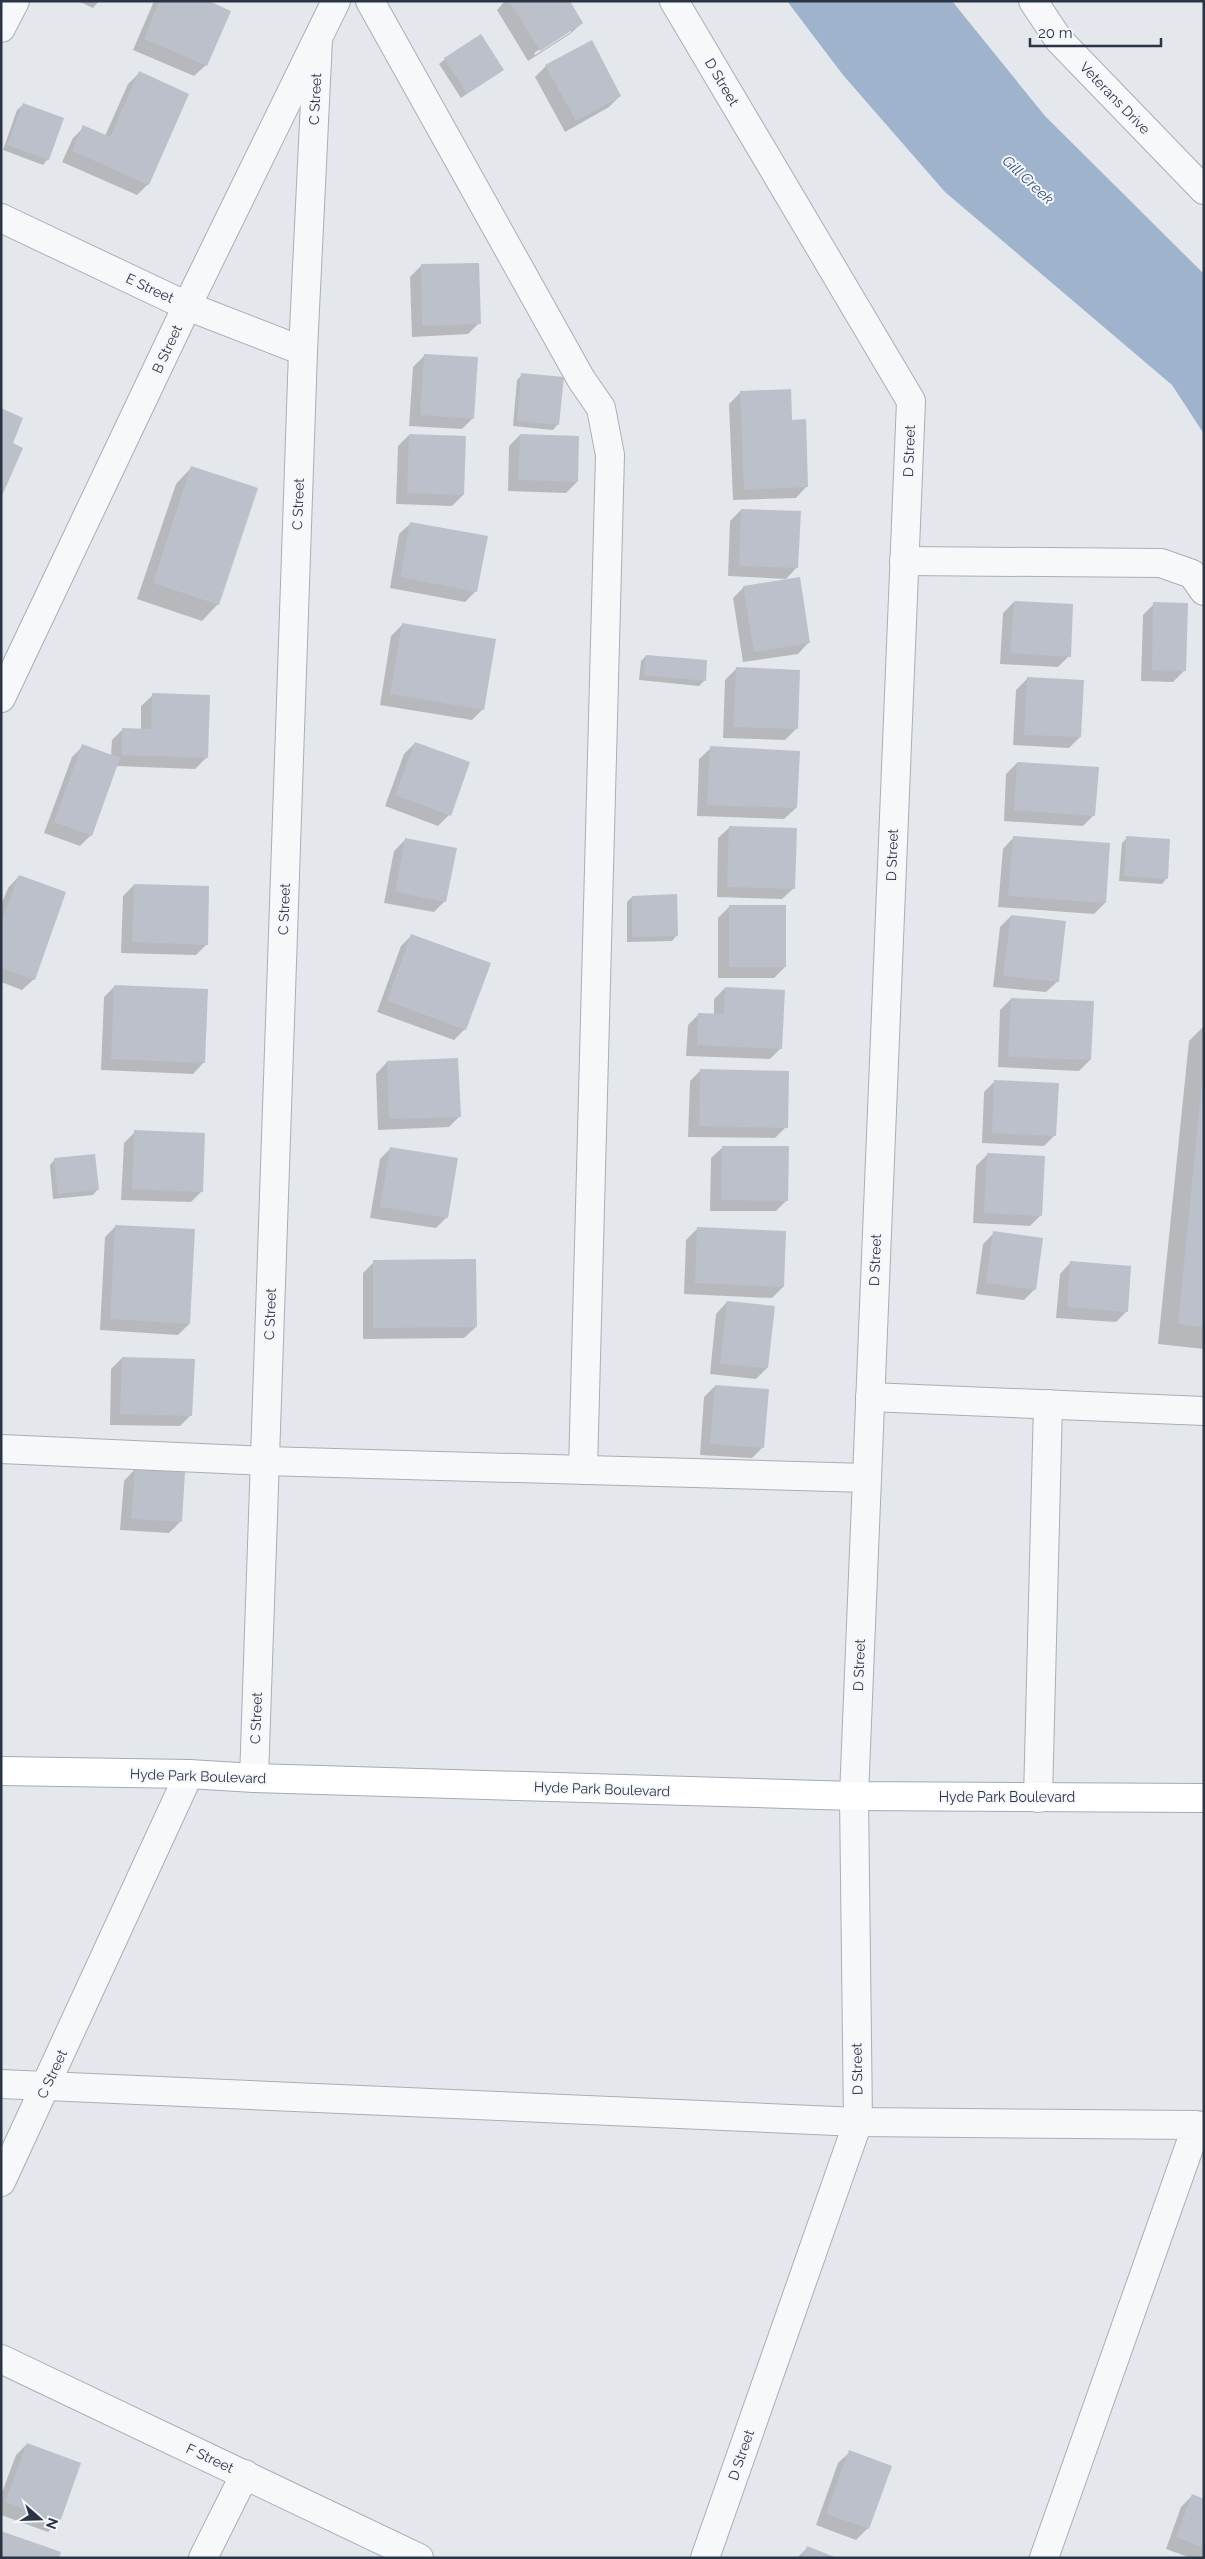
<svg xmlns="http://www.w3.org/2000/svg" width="1205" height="2559" font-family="Raleway,sans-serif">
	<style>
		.water { fill: #9fb4cc }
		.shadow { fill: #0003; fill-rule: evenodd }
		.building { fill: #bbc0ca }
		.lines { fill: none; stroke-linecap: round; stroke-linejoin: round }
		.minor-casing { stroke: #a9aeb7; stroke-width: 30 }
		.major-casing { stroke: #a3abb8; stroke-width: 30 }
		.minor { stroke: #f7f8fa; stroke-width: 28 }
		.major { stroke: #fff; stroke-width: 28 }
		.labels { text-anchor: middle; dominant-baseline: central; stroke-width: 4; stroke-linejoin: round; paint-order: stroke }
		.street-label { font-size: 14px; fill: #2b3445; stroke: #f4f6f9 }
		.water-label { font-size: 15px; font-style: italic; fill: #34527a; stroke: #f4f6f9 }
	</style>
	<rect width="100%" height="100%" fill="#e4e7ec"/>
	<polygon class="water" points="787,1 952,1 1045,116 1204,274 1204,434 1172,385 945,192 843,75"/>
	<g class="shadow">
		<polygon points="78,1 99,1 93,8"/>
		<polygon points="154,1 206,1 206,65 194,76 133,50"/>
		<path d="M 505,1 L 568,1 L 582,23 L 570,34 L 528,61 L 497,10 ZM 571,29 L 571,32 L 535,55 L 534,53 Z"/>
		<polygon points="445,59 502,69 461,98 439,64"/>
		<polygon points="546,66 620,96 609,107 565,132 535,77"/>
		<polygon points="139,73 148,184 137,195 62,162 73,138 84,127 105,136 128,84"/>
		<polygon points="23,105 48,159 43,165 3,150 17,110"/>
		<polygon points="421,266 479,323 468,334 412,337 410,277"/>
		<polygon points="424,356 473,418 462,429 409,426 413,367"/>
		<polygon points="522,375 558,424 553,430 513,426 517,380"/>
		<polygon points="740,393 791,422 807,486 796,498 733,500 729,404"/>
		<polygon points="409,435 463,495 452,506 396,504 398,446"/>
		<polygon points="520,435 577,482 566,493 508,491 509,446"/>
		<polygon points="192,467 218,604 202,621 137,599 176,484"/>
		<polygon points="741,510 797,567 786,579 728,576 730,521"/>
		<polygon points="411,523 476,591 465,602 390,588 399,534"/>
		<polygon points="744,587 809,642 798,654 743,662 733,598"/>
		<polygon points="1014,602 1069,656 1058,667 1000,664 1003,613"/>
		<polygon points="1154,604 1185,670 1173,682 1141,681 1143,615"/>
		<polygon points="402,625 483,709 472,720 380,705 391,636"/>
		<polygon points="646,656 705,680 699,686 639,680 641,661"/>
		<polygon points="736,669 796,729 785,740 723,738 725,680"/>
		<polygon points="1027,679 1080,737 1069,748 1013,745 1016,690"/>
		<polygon points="153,695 206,758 195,769 116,766 91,835 80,846 44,833 72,757 83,746 111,756 112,740 123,729 141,730 141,706"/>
		<polygon points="415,743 449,815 438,826 385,806 404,754"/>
		<polygon points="711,748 796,808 784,819 697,816 699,759"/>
		<polygon points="1017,763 1094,815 1083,826 1004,821 1006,774"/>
		<polygon points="730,827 794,888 782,899 717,897 718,838"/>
		<polygon points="1014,837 1105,903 1094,914 998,907 1003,849"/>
		<polygon points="1127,838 1167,878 1162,884 1119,881 1122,843"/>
		<polygon points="405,840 445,901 434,912 384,903 394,851"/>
		<polygon points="19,876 34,979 22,990 1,982 1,905 8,888"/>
		<polygon points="134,885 207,944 196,955 121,953 123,896"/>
		<polygon points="632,897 677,935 672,941 627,942 627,902"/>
		<polygon points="729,907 785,967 774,978 718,978 718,918"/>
		<polygon points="1011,916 1058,981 1046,992 993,987 1000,927"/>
		<polygon points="412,935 465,1029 454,1040 377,1012 401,946"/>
		<polygon points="115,986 204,1062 193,1074 101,1070 104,997"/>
		<polygon points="725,988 781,1048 770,1059 686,1056 688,1025 699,1014 714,1015 714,999"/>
		<polygon points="1011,999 1090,1060 1079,1071 998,1067 1000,1010"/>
		<polygon points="1204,1026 1204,1349 1158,1344 1189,1041"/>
		<polygon points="387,1062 460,1116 449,1127 378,1130 376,1074"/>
		<polygon points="701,1070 786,1127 775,1138 688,1137 690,1081"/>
		<polygon points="995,1081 1055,1135 1044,1146 982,1143 984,1092"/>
		<polygon points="135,1132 202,1191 191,1202 121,1200 124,1143"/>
		<polygon points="723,1147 787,1200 776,1211 710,1211 711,1158"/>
		<polygon points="391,1148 447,1217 436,1228 370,1218 380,1159"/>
		<polygon points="987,1155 1041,1215 1030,1226 973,1223 976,1166"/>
		<polygon points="55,1159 98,1189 93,1195 53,1199 50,1165"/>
		<polygon points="116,1226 189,1324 178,1335 100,1330 105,1237"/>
		<polygon points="698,1228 783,1287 772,1298 684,1294 686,1240"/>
		<polygon points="994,1233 1035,1289 1024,1300 976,1294 983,1244"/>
		<polygon points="374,1262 476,1327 464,1338 363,1339 363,1273"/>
		<polygon points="1071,1262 1127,1311 1116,1322 1056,1318 1060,1274"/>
		<polygon points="727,1302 767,1368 756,1379 710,1374 716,1314"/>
		<polygon points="122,1358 191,1415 180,1426 110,1425 111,1369"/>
		<polygon points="715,1386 763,1447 752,1458 700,1455 704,1397"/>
		<polygon points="135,1469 180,1522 169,1533 120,1530 124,1481"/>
		<polygon points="27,2444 59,2521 48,2532 1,2515 1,2495 16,2455"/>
		<polygon points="850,2452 868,2528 856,2540 816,2525 838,2463"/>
		<polygon points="1192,2496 1204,2500 1204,2558 1191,2558 1166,2549 1181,2507"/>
		<polygon points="807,2548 834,2558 797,2558"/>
	</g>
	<g class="building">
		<polygon points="159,1 209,1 231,11 207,66 144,39"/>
		<polygon points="509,1 570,1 583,23 540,51"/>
		<polygon points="481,34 504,70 467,94 444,58"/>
		<polygon points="592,40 621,96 576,121 545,65"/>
		<polygon points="139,71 189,94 149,185 72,151 83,125 110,137"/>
		<polygon points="23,103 64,118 49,160 7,145"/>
		<polygon points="479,263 481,324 422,326 421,264"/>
		<polygon points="424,354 478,357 474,419 420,415"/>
		<polygon points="521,373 564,377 559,425 517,421"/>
		<polygon points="791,389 792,420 806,419 808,487 744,490 740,391"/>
		<polygon points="1,408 23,418 13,443 23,448 1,498"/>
		<polygon points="409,434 466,436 464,495 407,493"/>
		<polygon points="520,434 579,436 578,482 518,480"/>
		<polygon points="191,466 258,488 219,605 153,583"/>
		<polygon points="741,509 801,511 798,568 739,566"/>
		<polygon points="410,522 488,536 477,592 400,577"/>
		<polygon points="800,577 810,643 754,652 743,586"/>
		<polygon points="1014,601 1073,604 1071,657 1010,653"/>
		<polygon points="1153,602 1188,603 1186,671 1152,670"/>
		<polygon points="402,623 496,639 484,710 390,694"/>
		<polygon points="646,655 707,660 706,681 644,675"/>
		<polygon points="736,667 800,670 798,729 733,727"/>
		<polygon points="1027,677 1084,680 1081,737 1024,735"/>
		<polygon points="152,693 210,695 208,758 122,755 122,728 151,729"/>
		<polygon points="415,742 470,762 451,816 395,795"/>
		<polygon points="82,744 120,758 92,836 54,822"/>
		<polygon points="710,746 800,751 797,808 707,805"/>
		<polygon points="1017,762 1099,767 1095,816 1014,810"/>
		<polygon points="729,826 797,828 795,889 727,887"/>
		<polygon points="1013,836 1110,843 1106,903 1008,896"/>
		<polygon points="1126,836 1170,839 1168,879 1124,876"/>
		<polygon points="405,838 457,848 446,902 395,892"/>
		<polygon points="19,875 66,892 35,980 1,968 1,922"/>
		<polygon points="134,884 209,886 208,945 132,942"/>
		<polygon points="677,894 678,936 632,937 632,896"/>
		<rect x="729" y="905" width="57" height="62"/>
		<polygon points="1011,915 1066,921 1059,982 1003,976"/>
		<polygon points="411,934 491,963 466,1030 387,1001"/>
		<polygon points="114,985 208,989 205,1063 111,1059"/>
		<polygon points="725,987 785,990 782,1049 697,1045 698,1013 724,1014"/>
		<polygon points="1011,998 1094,1001 1091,1060 1008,1057"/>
		<polygon points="458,1058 461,1117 389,1119 387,1061"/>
		<polygon points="700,1069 789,1071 788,1128 699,1126"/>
		<polygon points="994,1080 1059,1083 1056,1136 992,1133"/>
		<polygon points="1202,1081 1204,1081 1204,1327 1178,1324"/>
		<polygon points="134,1130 205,1133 203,1192 132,1189"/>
		<polygon points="722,1146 789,1146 788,1201 721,1200"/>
		<polygon points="390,1147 458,1158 448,1218 380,1207"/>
		<polygon points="987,1153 1045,1156 1042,1216 984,1213"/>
		<polygon points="95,1154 99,1190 58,1194 54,1158"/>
		<polygon points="115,1225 195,1229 190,1324 110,1319"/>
		<polygon points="697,1227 786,1231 784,1287 695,1283"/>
		<polygon points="993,1231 1043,1238 1036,1290 986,1283"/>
		<polygon points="476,1259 477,1327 373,1328 373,1260"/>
		<polygon points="1070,1261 1131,1266 1128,1312 1067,1307"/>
		<polygon points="727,1301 775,1306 768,1368 720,1364"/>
		<polygon points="122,1357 195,1359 192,1416 120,1414"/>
		<polygon points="715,1385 769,1389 764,1448 710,1444"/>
		<polygon points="135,1468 185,1472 182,1522 131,1519"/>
		<polygon points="27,2443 81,2463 60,2522 5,2502"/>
		<polygon points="849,2450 892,2466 869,2529 826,2514"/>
		<polygon points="1192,2494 1204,2499 1204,2548 1176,2537"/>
		<polygon points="1,2531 61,2552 59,2558 1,2558"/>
		<polygon points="807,2546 837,2558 802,2558"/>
	</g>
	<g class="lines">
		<g class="minor-casing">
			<g id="minor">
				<polyline points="370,1 581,379 601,408 610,455 583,1470"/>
				<polyline points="674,1 911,401 854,1796 858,2122 705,2558"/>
				<polyline points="1033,1 1059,40 1204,190"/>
				<polyline points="1,28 15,1"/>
				<polyline points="1,218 187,306 303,351"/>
				<polyline points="904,561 1161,563 1192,574 1204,591"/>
				<polyline points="1,698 187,306 336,1"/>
				<polyline points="870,1397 1204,1411"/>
				<polyline points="1,1449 265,1461 867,1478"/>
				<polyline points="254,1778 303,351 318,39"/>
				<polyline points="1038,1798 1048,1404"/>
				<polyline points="1,2084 858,2122 1197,2125 1044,2558"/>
				<polyline points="1,2182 189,1774"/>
				<polyline points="1,2359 419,2558"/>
				<polyline points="203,2558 245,2474"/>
			</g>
		</g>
		<g class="major-casing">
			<polyline id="major" points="1,1771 189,1774 254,1778 854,1796 1204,1798"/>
		</g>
		<use href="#minor" class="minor"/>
		<use href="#major" class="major"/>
	</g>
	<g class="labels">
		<g class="street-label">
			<text transform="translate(722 82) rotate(59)">D Street</text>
			<text transform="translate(1115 98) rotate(46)">Veterans Drive</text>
			<text transform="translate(315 99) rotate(-87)">C Street</text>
			<text transform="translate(150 288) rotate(25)">E Street</text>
			<text transform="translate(167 349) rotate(-65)">B Street</text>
			<text transform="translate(909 451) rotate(-88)">D Street</text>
			<text transform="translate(298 504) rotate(-88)">C Street</text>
			<text transform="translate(892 855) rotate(-88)">D Street</text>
			<text transform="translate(284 909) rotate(-88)">C Street</text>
			<text transform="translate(875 1260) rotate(-88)">D Street</text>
			<text transform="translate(270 1314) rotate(-88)">C Street</text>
			<text transform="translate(859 1665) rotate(-88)">D Street</text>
			<text transform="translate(256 1718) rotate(-88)">C Street</text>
			<text transform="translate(198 1776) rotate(2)">Hyde Park Boulevard</text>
			<text transform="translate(602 1789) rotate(2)">Hyde Park Boulevard</text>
			<text x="1007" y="1797">Hyde Park Boulevard</text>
			<text transform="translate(857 2069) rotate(-91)">D Street</text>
			<text transform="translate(52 2074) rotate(-65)">C Street</text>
			<text transform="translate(741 2455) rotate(-71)">D Street</text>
			<text transform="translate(210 2458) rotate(25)">F Street</text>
		</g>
		<g class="water-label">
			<text transform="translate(1028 180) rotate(43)">Gill Creek</text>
		</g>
	</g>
	<rect width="1205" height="2559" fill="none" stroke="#2b3445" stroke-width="5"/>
	<g transform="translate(40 2519) rotate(110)" stroke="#f4f6f9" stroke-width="4" paint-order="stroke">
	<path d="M0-4L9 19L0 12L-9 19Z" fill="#2b3445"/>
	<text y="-8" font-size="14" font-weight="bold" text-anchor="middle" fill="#2b3445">N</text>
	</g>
	<path d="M1030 38v8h131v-8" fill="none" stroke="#2b3445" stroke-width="2.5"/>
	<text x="1038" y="38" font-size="15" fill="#2b3445" stroke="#f4f6f9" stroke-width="4" paint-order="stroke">20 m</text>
</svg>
